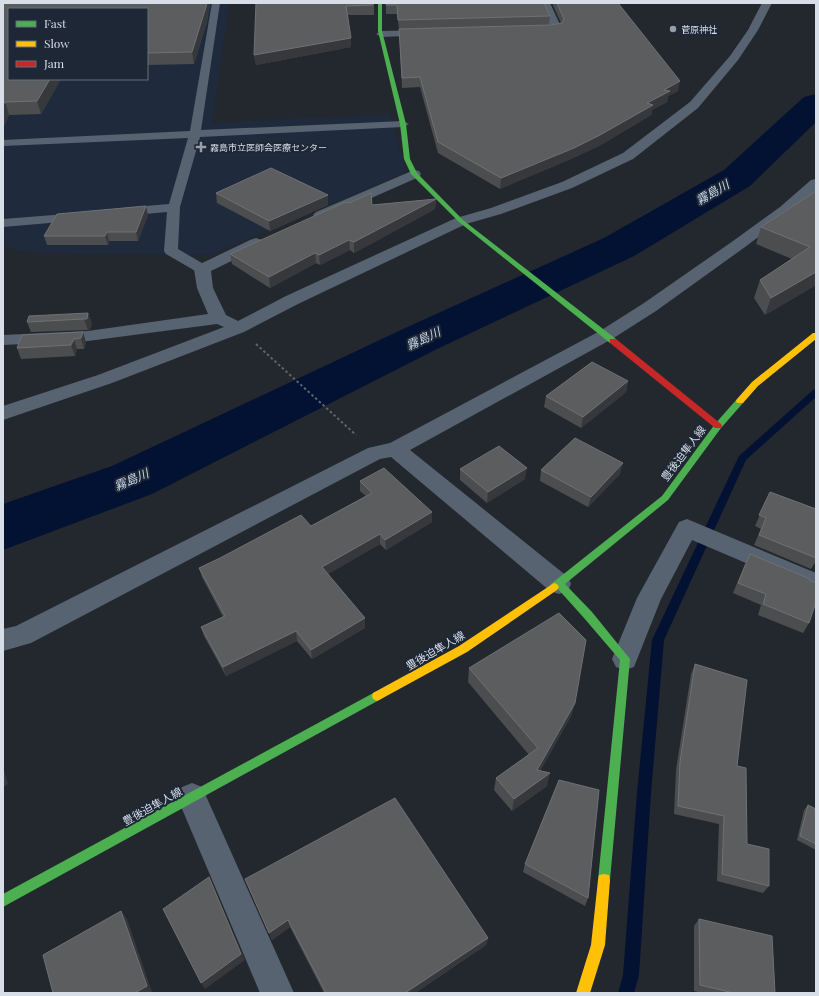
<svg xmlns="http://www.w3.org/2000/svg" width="819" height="996" font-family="'Playfair Display','Noto Sans JP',serif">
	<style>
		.built { fill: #1f2b3d; fill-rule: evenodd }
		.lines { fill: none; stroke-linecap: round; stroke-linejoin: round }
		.stream { fill: #031132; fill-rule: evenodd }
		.river { fill: #031132; fill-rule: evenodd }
		.path { stroke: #5e6570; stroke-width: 2; stroke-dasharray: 2.5 2.5; stroke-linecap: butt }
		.lane { fill: #586371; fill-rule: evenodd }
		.street { fill: #586371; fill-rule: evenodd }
		.fast { fill: #4caf50; fill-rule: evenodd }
		.slow { fill: #ffc107; fill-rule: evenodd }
		.jam { fill: #c62828; fill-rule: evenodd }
		.wall { fill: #4c4d4f }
		.shaded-wall { fill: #36383b }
		.building { fill: #5b5d5f; stroke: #6f7174 }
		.poi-dot { fill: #989ea7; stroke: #1d2735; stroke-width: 1.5 }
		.labels { text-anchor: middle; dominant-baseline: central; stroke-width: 4; stroke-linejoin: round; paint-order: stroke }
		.far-poi-label { font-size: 9px; fill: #d7dee8; stroke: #1d2735; text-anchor: start }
		.street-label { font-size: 11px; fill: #d7dee8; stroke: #1d2735 }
		.water-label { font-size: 12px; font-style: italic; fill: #cad9ec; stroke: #1d2735 }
	</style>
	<rect width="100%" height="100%" fill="#23282f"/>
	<path class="built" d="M 3,3 L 229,3 L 212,123 L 390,114 L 406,172 L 210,255 L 36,253 L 3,247 ZM 9,9 L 147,9 L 147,79 L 9,79 Z"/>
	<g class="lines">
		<polygon class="stream" points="816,389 816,397 746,460 664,640 651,793 639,975 634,993 618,993 623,975 637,793 652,640 739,456 813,390"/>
		<polygon class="river" points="816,94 816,122 750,186 634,256 435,350 152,494 3,550 3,504 112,466 401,330 604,238 724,170 804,97"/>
		<polyline class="path" points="256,344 356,435"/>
		<g class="lane">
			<polygon points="212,3 220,3 201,130 403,121 409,124 403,127 200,137 180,207 178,249 207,266 209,269 207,272 202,273 197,272 166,254 164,251 167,212 122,216 117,215 115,212 117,209 122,208 169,204 188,138 3,146 3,140 190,131"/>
			<polygon points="79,213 84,214 86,217 84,220 3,227 3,219"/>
		</g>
		<g class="street">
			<polygon points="540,3 550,3 562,29 561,31 529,33 528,31 529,29 550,26"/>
			<polygon points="762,3 772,3 758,30 738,60 698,108 633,159 572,188 501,214 466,224 298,304 244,332 112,383 3,420 3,406 98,375 224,327 217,324 88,341 3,345 3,335 88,331 208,314 197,288 194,269 196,266 250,240 256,238 262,240 264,243 262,246 211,271 213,288 226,315 238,321 286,296 456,218 491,208 562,182 623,153 690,102 730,56 748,30"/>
			<polygon points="428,30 432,31 433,33 432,35 381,37 376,34 381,31"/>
			<polygon points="414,170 419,171 421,174 419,177 326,218 321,220 316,218 313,215 316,212"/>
			<polygon points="816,179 816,191 790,213 745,247 656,311 612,339 410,450 568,577 571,584 568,591 559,594 550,591 391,457 380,459 31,643 3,651 3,629 16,626 368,448 390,443 600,331 644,303 733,241 780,207 811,180"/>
			<polygon points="687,519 816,573 816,593 692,540 661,599 634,667 625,670 616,667 612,659 637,598 679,522"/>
			<polygon points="192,783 202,787 294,993 260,993 177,797 182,787"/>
		</g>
		<g class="fast">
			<polygon points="378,3 382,3 382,31 406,124 410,159 417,173 463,220 616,339 616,343 610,343 459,222 411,174 404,159 400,124 378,31"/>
			<polygon points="740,398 744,401 743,403 721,428 668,500 565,584 592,612 630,659 610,880 609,885 604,886 599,885 598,880 620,660 584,618 558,589 554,591 551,590 549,587 551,584 662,496 715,424 737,399"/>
			<polygon points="377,691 381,693 382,696 381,699 3,907 3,894"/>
		</g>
		<g class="slow">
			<polygon points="813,333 816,333 816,339 758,386 743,403 737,403 736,401 737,399 752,382"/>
			<polygon points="554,583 557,584 559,587 557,590 467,652 381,699 377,701 373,699 372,696 373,693 459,646"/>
			<polygon points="604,874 609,875 610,880 605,945 590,993 576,993 591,945 598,880 599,875"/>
		</g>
		<polygon class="jam" points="610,339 616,339 721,424 722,426 721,428 715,428 610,343"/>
	</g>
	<g class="wall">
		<polygon points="3,3 210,3 207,22 194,64 147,65 147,9 9,9 9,79 61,79 41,114 9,115 3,128"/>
		<polygon points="256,3 374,3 374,15 348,15 351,47 256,65 254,55"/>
		<polygon points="386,3 550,16 549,25 561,23 552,3 618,3 678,91 668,96 667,102 652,110 651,115 599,146 573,158 500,189 438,153 420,87 402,88 399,29 397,14 386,14"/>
		<polygon points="816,191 816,285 765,315 754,298 760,280 792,259 756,244 761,227"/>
		<polygon points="216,193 328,205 270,231 217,203"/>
		<polygon points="436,199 435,209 354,253 350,250 320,265 316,263 270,288 232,264 230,254 349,203 372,205"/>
		<polygon points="148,215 138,241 109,241 108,245 47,245 44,236"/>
		<polygon points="88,313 92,324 90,329 88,330 31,332 27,322"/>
		<polygon points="83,332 86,343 84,349 77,349 75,356 21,359 17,348"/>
		<polygon points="628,381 626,392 581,428 544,407 546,396"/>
		<polygon points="460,469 525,479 487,503 460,480"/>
		<polygon points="541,470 620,474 588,507 540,481"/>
		<polygon points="360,481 432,522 386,550 380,544 328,574 365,628 312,659 297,641 226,676 204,636 201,627 223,617 202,577 199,568 311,526 366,496 360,491"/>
		<polygon points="770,492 816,509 816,561 811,569 754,545 761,529 755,526"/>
		<polygon points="745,564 809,580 809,623 803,633 758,615 761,605 733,593"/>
		<polygon points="695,664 737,766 747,844 769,886 763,893 717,881 719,824 674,814 676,770 691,674"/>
		<polygon points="469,668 575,703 571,716 540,771 547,786 512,811 494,790 496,778 529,755 468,682"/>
		<polygon points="808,805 815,809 816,806 816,850 797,840 804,810"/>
		<polygon points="525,864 588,898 585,906 523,872"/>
		<polygon points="245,879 488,938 486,945 415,993 324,993 290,927 272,940"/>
		<polygon points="699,919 775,993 702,993 694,991 694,926"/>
	</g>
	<g class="shaded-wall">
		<polygon points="207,3 210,3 207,22 194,64 192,52"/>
		<polygon points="351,38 351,47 256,65 254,55"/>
		<polygon points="50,79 61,79 41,114 37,101"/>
		<polygon points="680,81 678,91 668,96 667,102 652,110 651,115 599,146 573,158 500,189 501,178 647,103 664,90"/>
		<polygon points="5,102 9,115 3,128 3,105"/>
		<polygon points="328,195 328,205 270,231 269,221"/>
		<polygon points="436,199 435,209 354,253 354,242"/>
		<polygon points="146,206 148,215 138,241 136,232"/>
		<polygon points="107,232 109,241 108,245 105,236"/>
		<polygon points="349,240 350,250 320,265 319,255"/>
		<polygon points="315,253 316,263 270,288 269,277"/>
		<polygon points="816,272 816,285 765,315 771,298"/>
		<polygon points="88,313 92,324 90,329 88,330 84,319"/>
		<polygon points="83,332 86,343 84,349 81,338"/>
		<polygon points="74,339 77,349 75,356 71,345"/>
		<polygon points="628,381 626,392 581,428 583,417"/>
		<polygon points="623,463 620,474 588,507 591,497"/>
		<polygon points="527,468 525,479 487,503 488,492"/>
		<polygon points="432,512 432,522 386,550 385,540"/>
		<polygon points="380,534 380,544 323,577 322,567"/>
		<polygon points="365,618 365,628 312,659 311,650"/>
		<polygon points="296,631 297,641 226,676 223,667"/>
		<polygon points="575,703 571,716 534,782 537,770"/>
		<polygon points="3,768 8,784 3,787"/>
		<polygon points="550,773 547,786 512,811 514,799"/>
		<polygon points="209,877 245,960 205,989 201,983"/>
		<polygon points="121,911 127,919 152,992 151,993 135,993"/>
		<polygon points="288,920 290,927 272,940 269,933"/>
		<polygon points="488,938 486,945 415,993 405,993"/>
	</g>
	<g class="building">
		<polygon points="3,3 207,3 205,10 192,52 147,53 147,9 9,9 9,79 50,79 37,101 5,102 3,105"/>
		<polygon points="256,3 373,3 373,5 346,6 351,38 254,55"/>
		<polygon points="386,3 544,3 550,16 398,20 397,5 386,5"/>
		<polygon points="557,3 618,3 680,81 664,90 670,91 647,103 653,105 600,135 574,148 501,178 438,142 420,77 402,78 399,29 551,25 562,23 564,19"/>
		<polygon points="271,168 328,195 269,221 216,193"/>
		<polygon points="816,191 816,272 771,298 760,280 810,247 761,227"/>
		<polygon points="371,193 372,205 436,199 354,242 349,240 319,255 315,253 269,277 230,254 343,203 346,202 349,203"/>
		<polygon points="146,206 136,232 107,232 105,236 44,236 57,214"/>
		<polygon points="88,313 87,319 84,319 27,322 29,316"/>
		<polygon points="83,332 81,338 74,339 71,345 17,348 22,335"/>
		<polygon points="592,362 628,381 583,417 546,396"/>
		<polygon points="575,438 623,463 591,497 541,470"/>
		<polygon points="499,446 527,468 488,492 460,469"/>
		<polygon points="384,468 432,512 385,540 380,534 322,567 365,618 311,650 296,631 223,667 201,627 225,616 199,568 220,558 301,515 311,526 372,493 360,481"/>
		<polygon points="770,492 816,509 816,558 759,535 766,518 759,515"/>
		<polygon points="750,554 810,579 809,580 816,583 816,602 809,623 763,604 766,594 738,583"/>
		<polygon points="559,613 586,640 575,703 537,770 550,773 514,799 496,778 538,748 469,668"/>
		<polygon points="695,664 747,680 737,766 746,768 747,844 769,849 769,886 722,874 724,816 678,806 680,762"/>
		<polygon points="559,780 599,790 588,898 525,864"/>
		<polygon points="395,798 488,938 405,993 326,993 288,920 269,933 245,879"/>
		<polygon points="808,805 816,809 816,844 800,836"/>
		<polygon points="209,877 241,954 201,983 163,909"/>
		<polygon points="121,911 147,986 135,993 53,993 43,955"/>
		<polygon points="699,919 772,936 775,993 734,993 700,985"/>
	</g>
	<g class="poi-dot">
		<circle cx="673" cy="29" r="4"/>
		<path d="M199 141h4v4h4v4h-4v4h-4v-4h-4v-4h4z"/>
	</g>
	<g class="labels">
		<g class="far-poi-label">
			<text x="681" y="29">菅原神社</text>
			<text x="210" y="147">霧島市立医師会医療センター</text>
		</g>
		<g class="street-label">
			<text transform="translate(683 453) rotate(-53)">豊後迫隼人線</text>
			<text transform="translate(435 650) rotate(-30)">豊後迫隼人線</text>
			<text transform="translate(152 806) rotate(-29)">豊後迫隼人線</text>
		</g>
		<g class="water-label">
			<text transform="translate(712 192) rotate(-30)">霧島川</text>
			<text transform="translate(423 338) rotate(-25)">霧島川</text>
			<text transform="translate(131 479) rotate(-23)">霧島川</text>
		</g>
	</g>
	<rect width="819" height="996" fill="none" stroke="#d7dee8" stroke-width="8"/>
	<rect x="8" y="8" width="140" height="72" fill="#1d2735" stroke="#67707d"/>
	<rect x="16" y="21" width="20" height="6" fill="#4caf50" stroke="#67707d"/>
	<text x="44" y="28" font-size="12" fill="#d7dee8">Fast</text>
	<rect x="16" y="41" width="20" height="6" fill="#ffc107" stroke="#67707d"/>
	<text x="44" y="48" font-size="12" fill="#d7dee8">Slow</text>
	<rect x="16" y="61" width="20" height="6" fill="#c62828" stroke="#67707d"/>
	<text x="44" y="68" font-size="12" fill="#d7dee8">Jam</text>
</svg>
